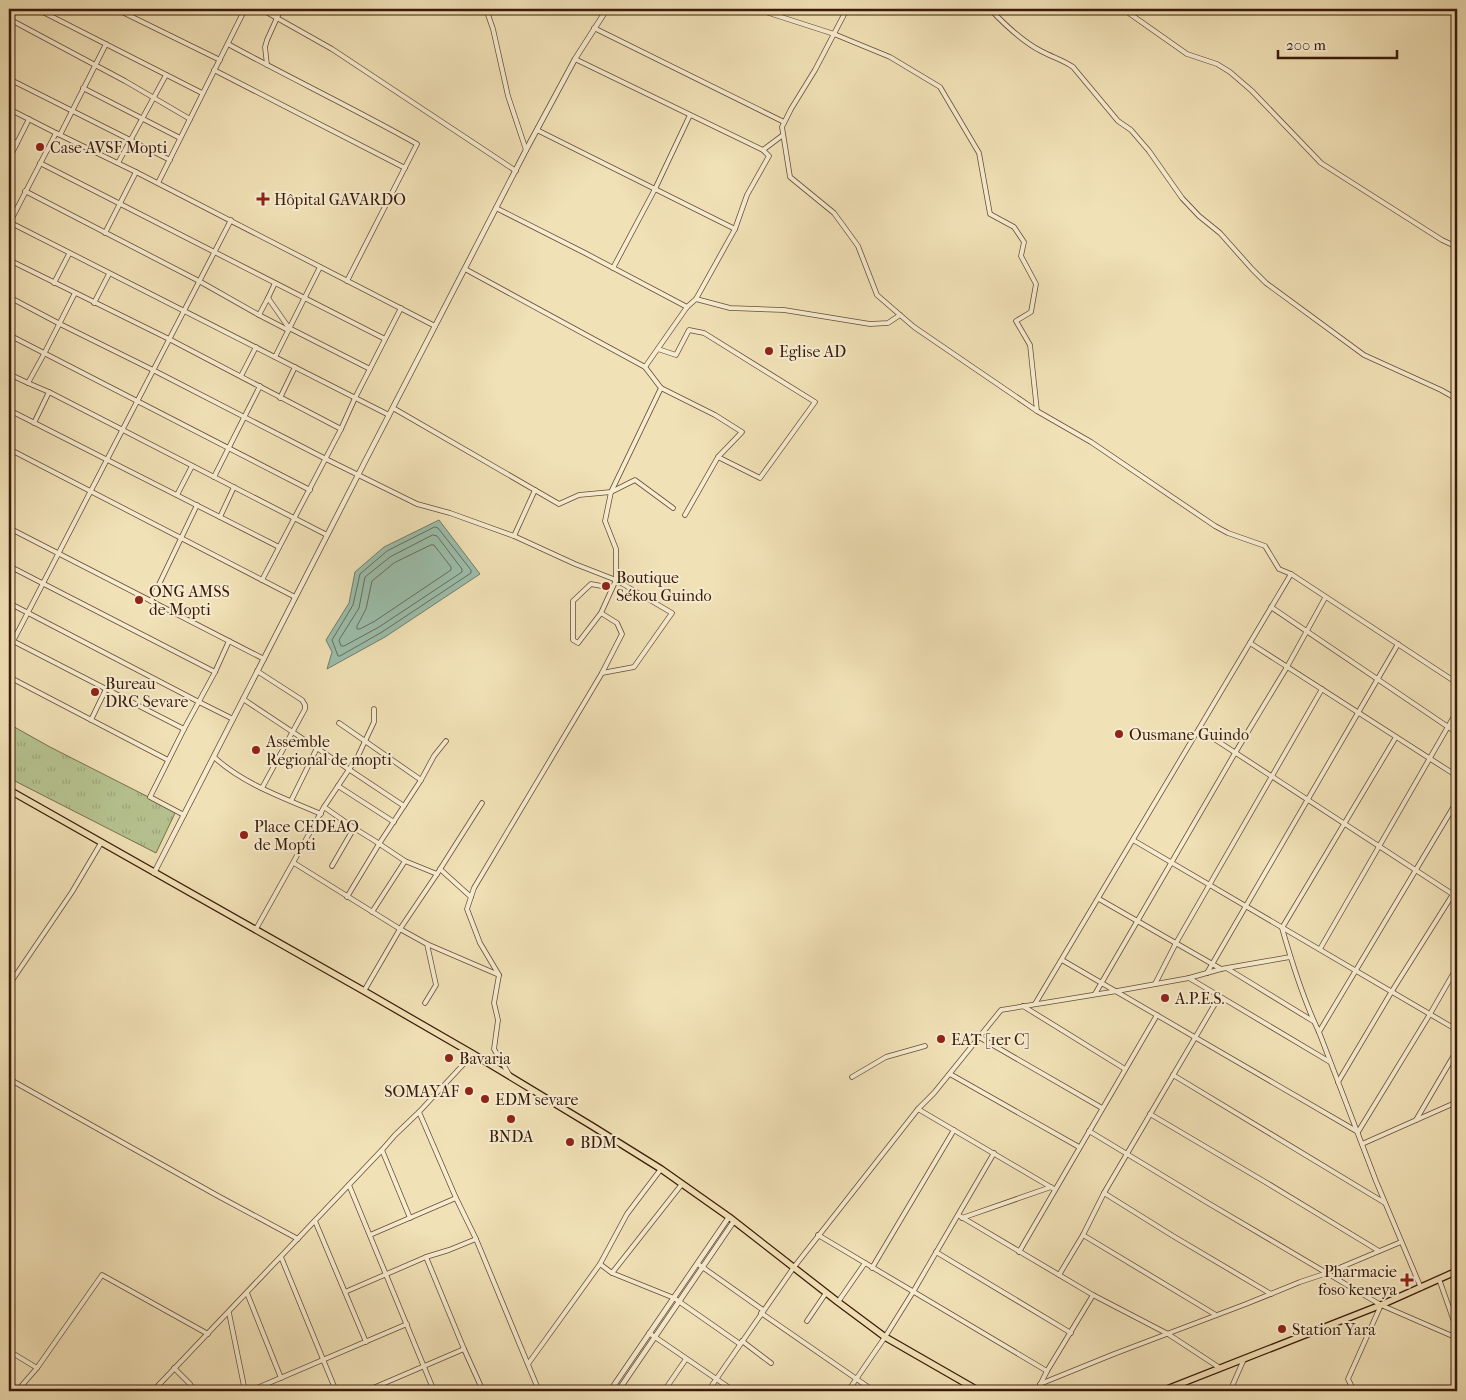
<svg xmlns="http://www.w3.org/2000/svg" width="1466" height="1400" font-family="'IM FELL French Canon',serif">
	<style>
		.grass { fill: url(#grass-tufts); stroke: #786f4e }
		.water { fill: #9bbeab; stroke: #747c6b }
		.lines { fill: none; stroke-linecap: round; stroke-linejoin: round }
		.shore { stroke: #6a6c5b; stroke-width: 1 }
		.minor-casing { stroke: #684c36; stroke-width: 5.5 }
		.tertiary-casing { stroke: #684c36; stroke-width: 6 }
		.primary-casing { stroke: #3a1a0b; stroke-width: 8 }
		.minor { stroke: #f6ecd0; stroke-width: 4 }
		.tertiary { stroke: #f6ecd0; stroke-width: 4.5 }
		.primary { stroke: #f1e1b6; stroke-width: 5.5 }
		.poi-dot { fill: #8f2418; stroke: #f6ecd0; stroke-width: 2 }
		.labels { text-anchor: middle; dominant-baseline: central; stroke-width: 4; stroke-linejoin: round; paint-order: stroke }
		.poi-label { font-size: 16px; fill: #3a1a0b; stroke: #f6ecd0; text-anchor: start }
	</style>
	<defs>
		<pattern id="grass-tufts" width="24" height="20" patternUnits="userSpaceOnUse" patternTransform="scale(1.25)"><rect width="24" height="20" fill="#b6c491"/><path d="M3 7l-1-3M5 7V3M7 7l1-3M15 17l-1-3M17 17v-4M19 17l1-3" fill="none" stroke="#9da87c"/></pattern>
	</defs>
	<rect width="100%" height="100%" fill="#f1e1b6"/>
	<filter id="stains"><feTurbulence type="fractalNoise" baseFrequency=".004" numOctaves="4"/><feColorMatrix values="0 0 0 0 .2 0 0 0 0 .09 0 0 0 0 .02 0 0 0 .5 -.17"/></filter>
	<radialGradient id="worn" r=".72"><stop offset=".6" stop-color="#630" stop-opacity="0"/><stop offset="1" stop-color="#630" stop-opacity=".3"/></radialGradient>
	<polygon class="grass" points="9,724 50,747 176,811 156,853 9,778"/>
	<polygon class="water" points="439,520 480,574 385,637 327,669 332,652 326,640 349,603 355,572 384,547"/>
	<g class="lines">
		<g class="shore">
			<polygon points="435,527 438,528 471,570 471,573 382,632 340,656 338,656 332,640 353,605 360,574 387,551"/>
			<polygon points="433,535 437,536 462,569 462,572 379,627 344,646 341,646 339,640 359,608 365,577 390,557"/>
			<polygon points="431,545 434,545 451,567 451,570 375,621 360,629 357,629 357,626 366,609 372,581 394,563"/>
		</g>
		<g class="minor-casing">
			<g id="minor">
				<polyline points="37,9 202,93"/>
				<polyline points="116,9 220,60"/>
				<polyline points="261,9 332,49 516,171"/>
				<polyline points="486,9 493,29 508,96 526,150"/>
				<polyline points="760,9 769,13 834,34 890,57 940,87 979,153 990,214 1014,227 1024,242 1021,256 1036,284 1031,312 1016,321 1030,345 1037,411"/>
				<polyline points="847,9 815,70 791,109 782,127 790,177 834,213 858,246 877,295 914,327 1037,411 1091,442 1215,526 1228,533 1265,546 1279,569 1291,574 1457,683"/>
				<path d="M 990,9 C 1005,25 1022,41 1041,51 C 1052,57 1063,60 1073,67 L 1118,121 L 1131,130 L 1149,151 L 1182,198 L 1199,216 L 1220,233 L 1252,269 L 1266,283 L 1364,355 L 1441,390 L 1457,399"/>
				<polyline points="1123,9 1187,54 1217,64 1230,72 1252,91 1321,163 1442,240 1457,247"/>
				<polyline points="9,19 125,81 190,119"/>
				<polyline points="594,28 784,122"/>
				<path d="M 228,44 C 290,78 355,109 417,144 L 347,281"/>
				<polyline points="575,59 763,150 783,135"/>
				<polyline points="267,65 265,47 267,40 281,9"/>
				<polyline points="214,70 405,168"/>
				<polyline points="9,79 170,160"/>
				<polyline points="83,88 180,138"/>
				<polyline points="9,109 56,133 136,172 435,326"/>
				<polyline points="537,130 735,229 696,299 687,307"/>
				<polyline points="60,135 106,44"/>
				<polyline points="9,139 17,143"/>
				<polyline points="9,159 29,119"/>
				<polyline points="40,163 385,339"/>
				<polyline points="118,163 166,75"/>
				<polyline points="158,183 245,9"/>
				<polyline points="25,191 199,281 259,315 268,298 289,328 370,369"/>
				<polyline points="9,222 389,415"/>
				<polyline points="9,224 56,133"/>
				<polyline points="735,229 747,195 769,156 763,150"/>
				<polyline points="105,233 136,172"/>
				<polyline points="9,260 169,339 341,429"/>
				<polyline points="613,268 655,189 690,115"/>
				<polyline points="465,269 645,367 687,307 585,253 496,208"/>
				<polyline points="54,283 69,254"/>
				<polyline points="9,297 60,324 153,370 326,459 417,504 450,513 514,536 575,564 616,580 672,613 634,667 602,673 474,888 467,909 480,943 499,975 494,1003 498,1020 494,1049 510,1076"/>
				<polyline points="268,298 275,283"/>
				<polyline points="696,299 730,308 784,310 870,324 888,323 900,315"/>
				<polyline points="94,303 109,274"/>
				<polyline points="259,315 288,330"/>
				<polyline points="9,335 310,490"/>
				<polyline points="658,349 676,355 689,330 704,333 815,402 760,478 718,457 685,515"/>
				<polyline points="275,357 320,267"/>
				<polyline points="9,374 28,383 49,392 327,535"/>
				<polyline points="241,376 256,347"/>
				<polyline points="28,383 44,354 75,293"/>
				<polyline points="661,388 715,415 742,432 718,457"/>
				<polyline points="280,398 295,367"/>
				<polyline points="393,408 559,504 579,495 611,492 635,480 673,508"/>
				<polyline points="9,410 279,547"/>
				<polyline points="34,423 49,392"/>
				<polyline points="9,449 295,597"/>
				<polyline points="214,477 260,386"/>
				<polyline points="177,495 192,466"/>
				<polyline points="220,517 234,487"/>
				<polyline points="9,528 264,659"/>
				<polyline points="514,536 535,490"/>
				<polyline points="9,566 215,672"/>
				<polyline points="262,580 341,429 355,398 401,308"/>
				<polyline points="151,601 197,505"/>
				<polyline points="9,603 199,702 233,719"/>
				<polyline points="1271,607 1457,733"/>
				<polyline points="601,613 578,643 573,640 573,601 591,584 612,588"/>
				<polyline points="9,639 184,729"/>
				<polyline points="1250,643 1457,776"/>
				<polyline points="9,649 231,220"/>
				<polyline points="257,671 302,700 305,705 305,709 262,788"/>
				<polyline points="602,673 622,634 617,623 601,613 616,580 616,549 605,521 611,492 661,388 645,367"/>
				<polyline points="9,677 168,760"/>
				<polyline points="243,699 404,806"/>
				<polyline points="91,720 106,689"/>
				<polyline points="339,723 421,780"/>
				<polyline points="1199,729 1457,897"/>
				<path d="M 1396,737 L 1282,928 C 1292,963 1303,999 1319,1032 L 1376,1181 L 1421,1288"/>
				<path d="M 214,757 C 243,784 284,798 321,814"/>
				<polyline points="338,786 394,822"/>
				<polyline points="291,801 317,748"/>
				<polyline points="324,807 354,828 375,841 405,861 437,874"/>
				<polyline points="184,815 150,797 184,729 215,672 229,641"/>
				<polyline points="1133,840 1457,1030"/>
				<polyline points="294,863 400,929 427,944 436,985 425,1003"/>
				<polyline points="332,866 354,828"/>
				<polyline points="440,869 471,897"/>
				<polyline points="347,897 379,844 421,780 434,756 446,741"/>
				<polyline points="1099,899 1221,969"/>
				<polyline points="372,912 405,861"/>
				<polyline points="256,929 324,807 358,756 374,722 374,709"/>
				<polyline points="427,944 499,975"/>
				<polyline points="1320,949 1457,711"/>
				<polyline points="1062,960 1358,1132 1430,1014 1457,967"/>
				<polyline points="1228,969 1313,1021"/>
				<polyline points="1207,973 1398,644"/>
				<polyline points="1189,978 1330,1062"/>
				<polyline points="1155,984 1176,943 1322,689"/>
				<polyline points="9,985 72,892 101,843"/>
				<polyline points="364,991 400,929 437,874 482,803"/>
				<polyline points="1095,994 1235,753 1287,667 1325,598"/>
				<polyline points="1035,1004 1291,574"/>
				<polyline points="1023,1006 1125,1069"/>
				<polyline points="1319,1032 1457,801"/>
				<polyline points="979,1037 1102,1108"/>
				<polyline points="950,1074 1079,1147"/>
				<polyline points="1173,1075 1385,1203"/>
				<polyline points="852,1077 886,1057 925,1046"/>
				<polyline points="9,1079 218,1196 298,1239"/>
				<polyline points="1338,1082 1392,991 1453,894"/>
				<polyline points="918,1109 1054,1189"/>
				<polyline points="419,1112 456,1198 476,1239 539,1391"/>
				<polyline points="1150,1114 1267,1183 1379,1251"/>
				<polyline points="1416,1120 1457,1050"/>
				<polyline points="1089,1131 1208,1203 1381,1305 1457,1338"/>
				<polyline points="1362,1144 1457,1102"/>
				<polyline points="382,1150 410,1218"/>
				<polyline points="349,1185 434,1391"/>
				<polyline points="1104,1193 1173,1236 1271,1294"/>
				<polyline points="958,1215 1093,1295 1168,1334 1220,1368"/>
				<polyline points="962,1218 1051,1187"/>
				<polyline points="315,1221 366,1342"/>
				<polyline points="370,1235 456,1198"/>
				<polyline points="818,1235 1047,1371"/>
				<polyline points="1083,1235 1216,1315"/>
				<polyline points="936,1252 1071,1333"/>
				<polyline points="1019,1252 1157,1015"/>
				<polyline points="281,1257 336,1391"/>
				<polyline points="426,1257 464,1349 483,1391"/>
				<polyline points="600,1264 612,1273 674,1298 740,1344"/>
				<polyline points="698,1264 763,1310"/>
				<polyline points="872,1268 954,1130"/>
				<polyline points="612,1273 682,1184"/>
				<polyline points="1059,1275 1083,1235 1104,1193 1219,997"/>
				<polyline points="1439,1279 1457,1330"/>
				<polyline points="345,1292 426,1257 449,1250 476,1239"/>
				<polyline points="247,1293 281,1378"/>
				<polyline points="838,1302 865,1263"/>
				<polyline points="229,1313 245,1391"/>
				<polyline points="761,1313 874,1391"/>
				<polyline points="807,1321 826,1293"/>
				<polyline points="649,1333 734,1391"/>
				<polyline points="742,1341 771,1363"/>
				<polyline points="9,1351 37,1368"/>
				<polyline points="528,1364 600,1264 627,1214 661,1169"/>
				<polyline points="174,1368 190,1384 194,1391"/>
				<polyline points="1040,1384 1114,1354 1246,1304 1300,1282 1327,1273 1401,1242"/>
				<polyline points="17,1391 37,1368 102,1275 208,1334"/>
				<polyline points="153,1391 382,1150 395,1135 419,1112 473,1054"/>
				<polyline points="250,1391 407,1324"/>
				<polyline points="366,1391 464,1349"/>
				<polyline points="664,1391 686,1359"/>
				<polyline points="708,1391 794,1267 918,1109 934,1093 1001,1010 1117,991 1189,978 1221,969 1290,957"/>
				<polyline points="848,1391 885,1337 913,1292 994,1153"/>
				<polyline points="1037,1391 1047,1371 1093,1295"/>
				<polyline points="1230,1391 1244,1359"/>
				<polyline points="1358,1391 1353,1389 1348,1379 1381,1305"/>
			</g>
		</g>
		<g class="tertiary-casing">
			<g id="tertiary">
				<polyline points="154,873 358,475 526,150 575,59 607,9"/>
				<polyline points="610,1391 729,1217"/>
				<polyline points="618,1391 734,1221"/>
			</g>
		</g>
		<g class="primary-casing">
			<g id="primary">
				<polyline points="9,790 364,991 473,1054 592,1126 661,1169 729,1217 838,1302 885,1337 979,1391"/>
				<polyline points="1162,1391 1381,1305 1457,1271"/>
			</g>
		</g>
		<use href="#minor" class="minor"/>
		<use href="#tertiary" class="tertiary"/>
		<use href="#primary" class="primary"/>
	</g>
	<g class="poi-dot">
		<circle cx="40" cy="147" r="5"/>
		<path d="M260.5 191.5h5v5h5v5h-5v5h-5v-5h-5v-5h5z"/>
		<circle cx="769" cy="351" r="5"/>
		<circle cx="606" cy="586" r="5"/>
		<circle cx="139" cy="600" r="5"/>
		<circle cx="95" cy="692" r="5"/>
		<circle cx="1119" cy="734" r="5"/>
		<circle cx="256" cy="750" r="5"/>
		<circle cx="244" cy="835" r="5"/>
		<circle cx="1165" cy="998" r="5"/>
		<circle cx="941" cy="1039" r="5"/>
		<circle cx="449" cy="1058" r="5"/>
		<circle cx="469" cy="1091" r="5"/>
		<circle cx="485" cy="1099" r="5"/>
		<circle cx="511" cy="1119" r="5"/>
		<circle cx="570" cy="1142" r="5"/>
		<path d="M1404.5 1272.5h5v5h5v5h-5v5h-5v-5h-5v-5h5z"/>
		<circle cx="1282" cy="1329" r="5"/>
	</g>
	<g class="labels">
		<g class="poi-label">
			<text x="50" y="147">Case AVSF Mopti</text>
			<text x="274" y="199">Hôpital GAVARDO</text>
			<text x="779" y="351">Eglise AD</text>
			<text x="616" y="577">Boutique<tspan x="616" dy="18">Sékou Guindo</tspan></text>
			<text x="149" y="591">ONG AMSS<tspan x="149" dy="18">de Mopti</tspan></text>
			<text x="105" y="683">Bureau<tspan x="105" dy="18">DRC Sevare</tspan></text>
			<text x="1129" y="734">Ousmane Guindo</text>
			<text x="266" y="741">Assemble<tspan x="266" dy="18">Regional de mopti</tspan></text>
			<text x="254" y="826">Place CEDEAO<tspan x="254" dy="18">de Mopti</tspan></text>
			<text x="1175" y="998">A.P.E.S.</text>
			<text x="951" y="1039">EAT [1er C]</text>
			<text x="459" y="1058">Bavaria</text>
			<text x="459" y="1091" text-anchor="end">SOMAYAF</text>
			<text x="495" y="1099">EDM sevare</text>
			<text x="511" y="1136" text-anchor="middle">BNDA</text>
			<text x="580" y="1142">BDM</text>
			<text x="1397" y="1271" text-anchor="end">Pharmacie<tspan x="1397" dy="18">foso keneya</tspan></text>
			<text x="1292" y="1329">Station Yara</text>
		</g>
	</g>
	<rect width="1466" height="1400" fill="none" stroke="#f1e1b6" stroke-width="30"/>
	<rect x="10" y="10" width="1446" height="1380" fill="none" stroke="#3a1a0b" stroke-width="2.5"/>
	<rect x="15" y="15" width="1436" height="1370" fill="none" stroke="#3a1a0b"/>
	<path d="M1278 50v8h119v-8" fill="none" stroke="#3a1a0b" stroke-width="2.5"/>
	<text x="1286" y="50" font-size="15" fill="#3a1a0b" stroke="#f6ecd0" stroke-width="4" paint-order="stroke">200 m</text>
	<rect width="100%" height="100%" filter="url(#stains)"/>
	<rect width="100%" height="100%" fill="url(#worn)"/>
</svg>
